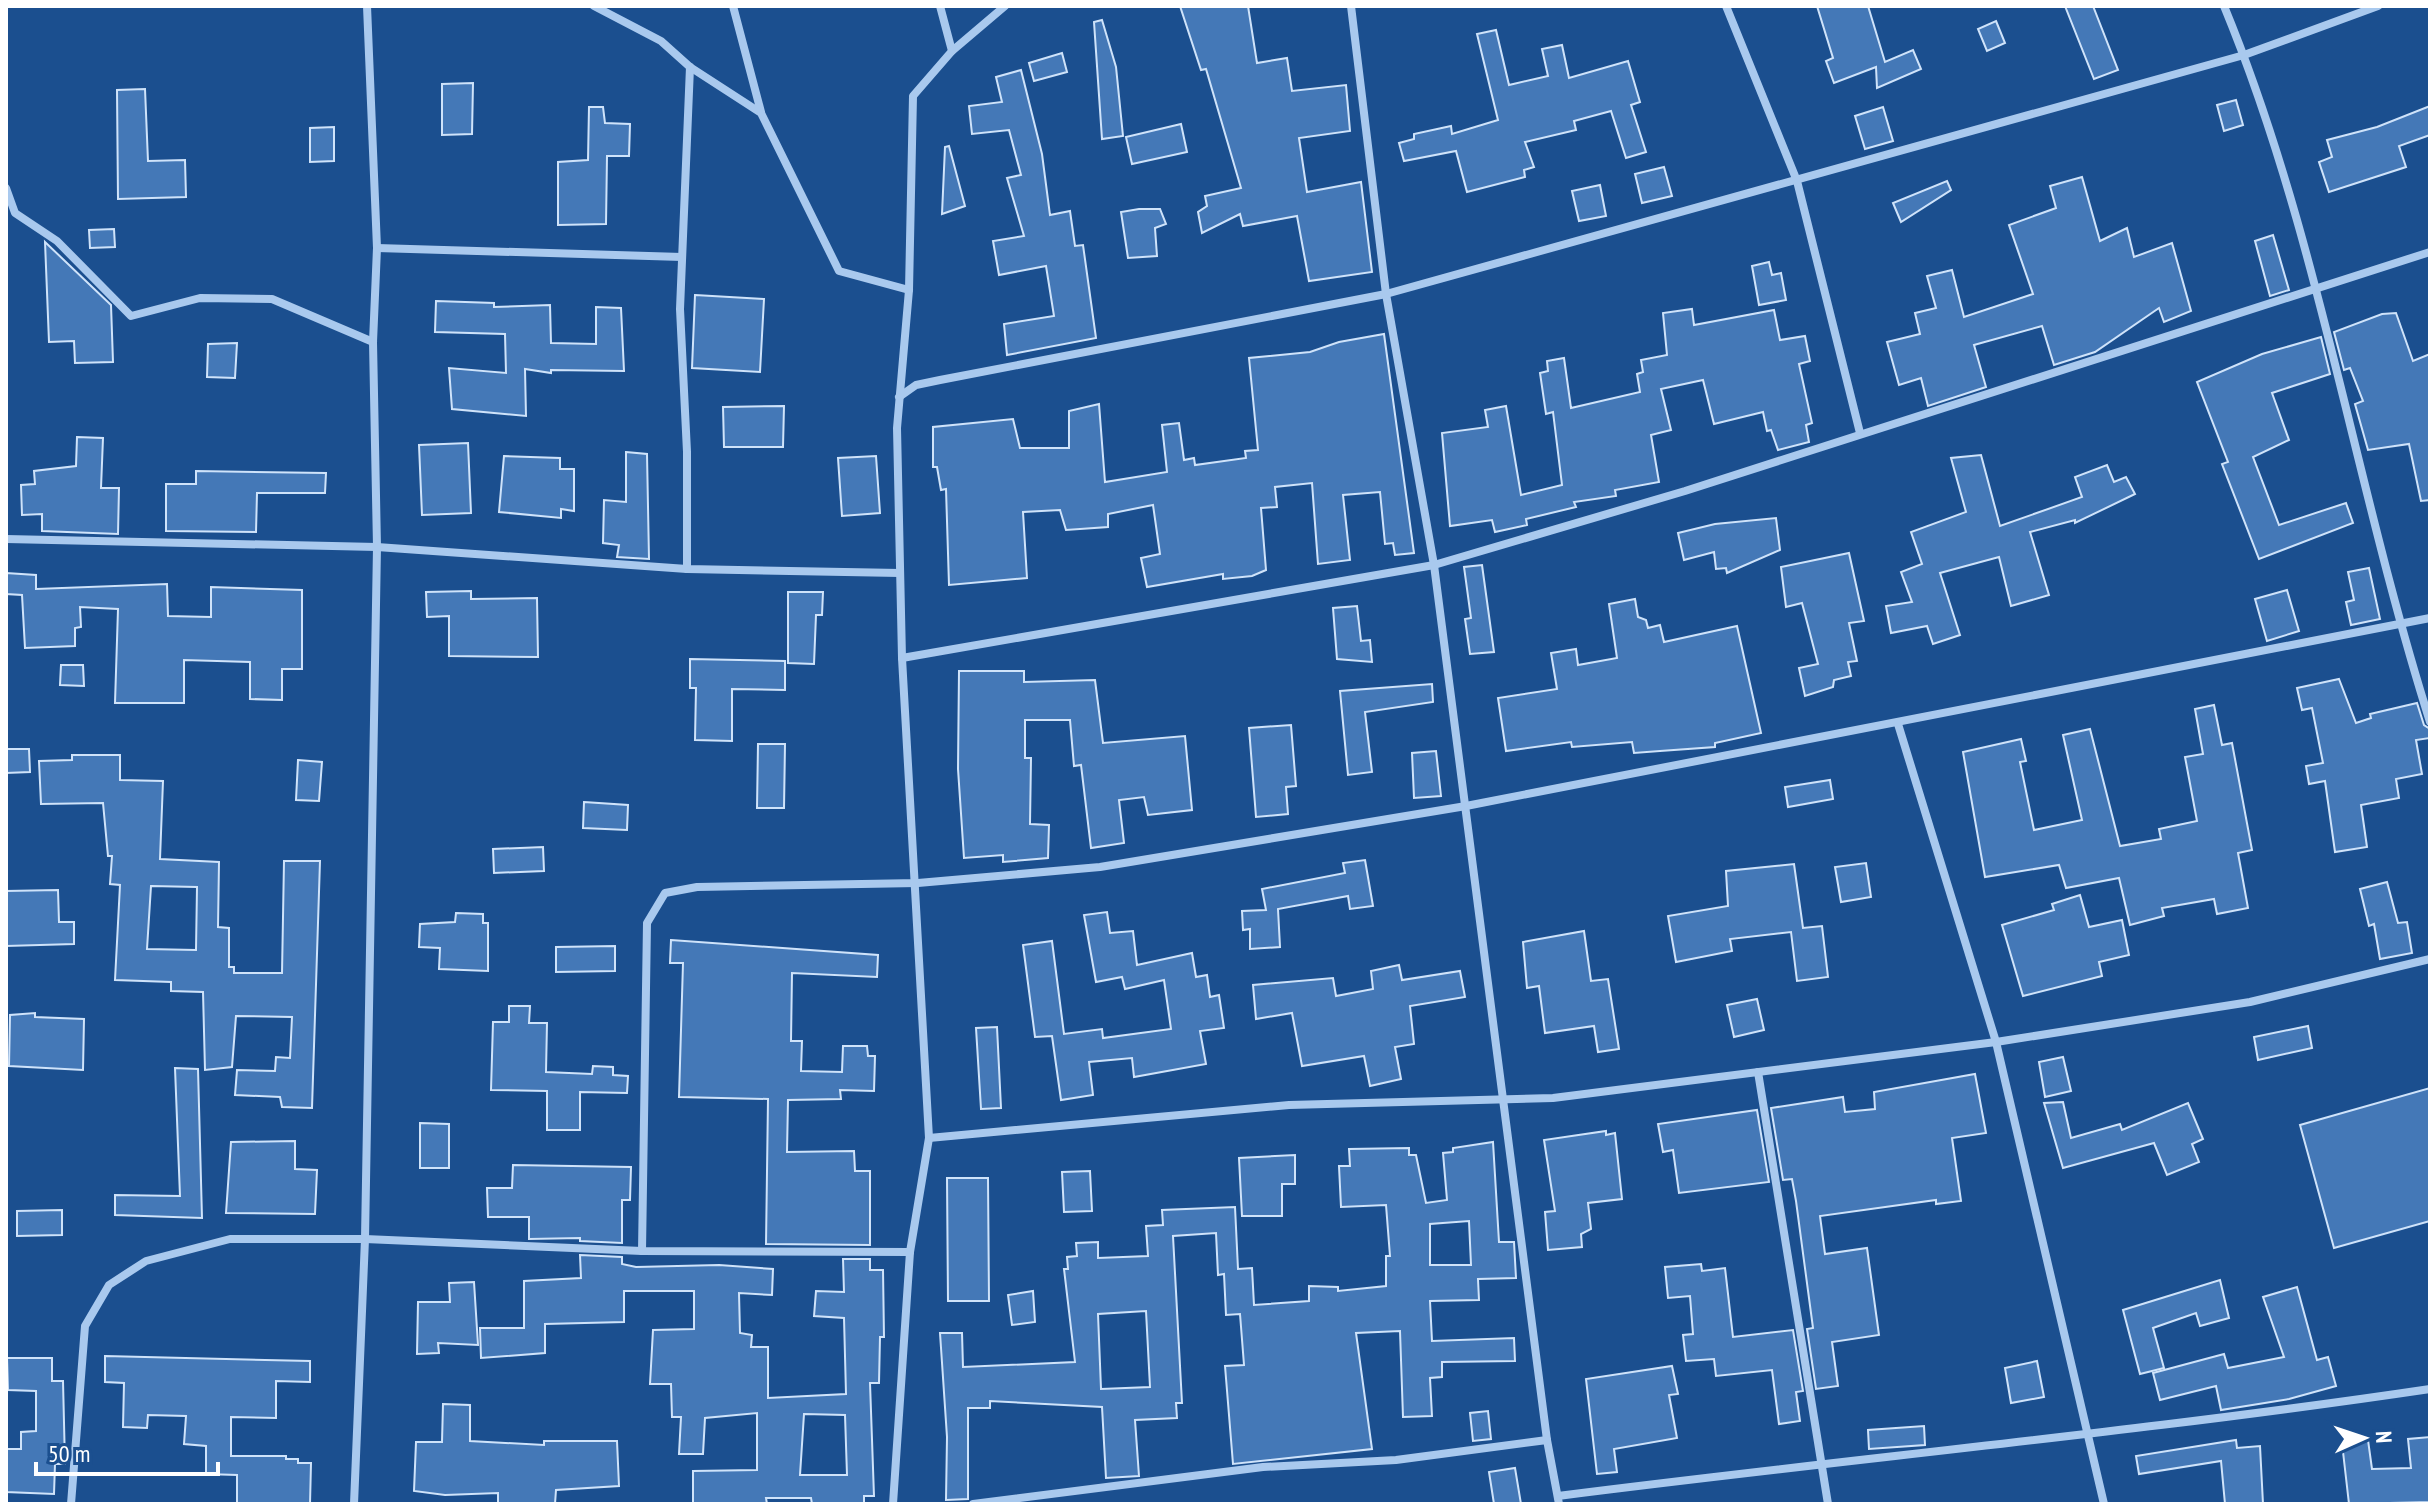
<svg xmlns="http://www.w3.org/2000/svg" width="2436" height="1510" font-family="'PT Sans Narrow',sans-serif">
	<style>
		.building { fill: #4478b7; stroke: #cfe3fa; stroke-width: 2; fill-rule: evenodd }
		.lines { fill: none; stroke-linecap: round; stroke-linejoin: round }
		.minor { stroke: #a9c9ee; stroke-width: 8 }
	</style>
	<rect width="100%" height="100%" fill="#1b4f8f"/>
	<g class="building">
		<polygon points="1180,6 1248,6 1257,63 1287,58 1292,91 1346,85 1350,131 1299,138 1307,192 1361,182 1372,272 1309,281 1297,216 1243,226 1240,214 1202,233 1198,212 1207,206 1205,196 1241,188 1206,69 1201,70"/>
		<polygon points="1817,6 1868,6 1885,62 1913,50 1921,69 1877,88 1876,67 1834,83 1826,61 1833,58"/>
		<polygon points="2065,6 2093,6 2118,70 2094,79"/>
		<polygon points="1102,20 1116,67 1123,136 1102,139 1094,22"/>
		<polygon points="1996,21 2005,43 1987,51 1978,29"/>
		<polygon points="1496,30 1509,85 1548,76 1542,49 1562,45 1569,78 1628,61 1640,102 1631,105 1646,152 1626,158 1611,111 1574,121 1576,130 1525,142 1534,167 1524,170 1525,177 1467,192 1456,151 1404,161 1399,143 1414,139 1414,134 1451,126 1452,134 1498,120 1477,34"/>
		<polygon points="1062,53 1067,72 1034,81 1029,63"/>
		<polygon points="1021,70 1042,154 1050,215 1070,211 1075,246 1083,245 1096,338 1007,355 1004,324 1054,316 1046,266 999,275 993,241 1024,236 1007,178 1021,175 1009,130 972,134 969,106 1002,102 996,77"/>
		<polygon points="473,83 472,134 442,135 442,84"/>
		<polygon points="145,89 148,161 185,160 186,197 118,199 117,90"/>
		<polygon points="2236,100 2243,125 2224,131 2217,105"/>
		<polygon points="2430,106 2430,135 2399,146 2406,167 2329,192 2319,162 2332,157 2327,140 2377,127"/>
		<polygon points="589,107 603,107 605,123 630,124 629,156 607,156 606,224 558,225 558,162 588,160"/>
		<polygon points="1883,107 1893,141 1865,149 1855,116"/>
		<polygon points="1181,124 1187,152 1132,164 1126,137"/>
		<polygon points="334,127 334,161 310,162 310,128"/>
		<polygon points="949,146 965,206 942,214 945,147"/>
		<polygon points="1664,167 1672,196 1642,203 1635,174"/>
		<polygon points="2082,177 2100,241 2127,228 2134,257 2172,243 2191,311 2164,322 2159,308 2095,352 2054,365 2042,326 1974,345 1986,387 1928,406 1921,378 1899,385 1887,342 1920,334 1915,313 1936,308 1927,276 1952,270 1964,317 2033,294 2009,225 2056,208 2050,186"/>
		<polygon points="1947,181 1951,190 1901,222 1893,203"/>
		<polygon points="1600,185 1606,216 1579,221 1572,191"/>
		<polygon points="1139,209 1160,209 1166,224 1155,228 1157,256 1128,258 1121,212"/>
		<polygon points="114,229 115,247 90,248 89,230"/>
		<polygon points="2273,235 2289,290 2270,296 2255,241"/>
		<polygon points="45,242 111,305 113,362 75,363 74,341 49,342"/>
		<polygon points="1769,262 1772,275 1781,273 1786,300 1759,305 1752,266"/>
		<polygon points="695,295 764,299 760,372 692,368"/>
		<polygon points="436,301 494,303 494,307 550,305 551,343 596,344 596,307 621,308 624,371 551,370 551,373 525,369 526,416 452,409 449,368 506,373 505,334 435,332"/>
		<polygon points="1692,309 1694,325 1774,310 1780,340 1805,336 1810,361 1799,364 1812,423 1806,425 1809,442 1778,450 1771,430 1767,431 1763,412 1714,424 1703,380 1661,389 1671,430 1651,435 1659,482 1615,490 1616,496 1574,502 1576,507 1526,519 1527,525 1495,532 1492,520 1450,526 1442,433 1488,427 1485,410 1506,406 1521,495 1562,485 1553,412 1546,414 1540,373 1548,371 1547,361 1564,358 1571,408 1640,392 1637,374 1643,372 1641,360 1667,355 1663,313"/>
		<polygon points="2396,313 2413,361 2430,354 2430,500 2421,501 2409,444 2368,450 2355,404 2363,401 2350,368 2344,370 2334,332 2382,314"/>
		<polygon points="1384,334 1414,553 1395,555 1393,543 1385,544 1380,492 1343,495 1350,560 1318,564 1312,483 1275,487 1277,507 1261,508 1266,570 1252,576 1223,579 1223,574 1147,587 1141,558 1160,554 1153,505 1108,514 1108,527 1066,530 1060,510 1023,512 1027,578 949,585 946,489 941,490 937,467 933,467 933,427 1013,419 1020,448 1069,448 1069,411 1099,404 1105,482 1167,472 1162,425 1179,423 1184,460 1194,458 1195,465 1246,458 1245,451 1258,450 1249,358 1310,352 1339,342"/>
		<polygon points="2321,337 2330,374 2272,393 2289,440 2253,457 2279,525 2346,503 2353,523 2259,559 2222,464 2228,462 2197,382 2262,354"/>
		<polygon points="237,343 235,378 207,377 208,344"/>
		<polygon points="784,406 783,447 724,447 723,407"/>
		<polygon points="77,437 103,438 101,488 119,488 118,534 42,531 42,514 22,515 21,485 35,484 34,471 76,466"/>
		<polygon points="468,443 471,513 422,515 419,445"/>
		<polygon points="626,452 647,454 649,559 617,557 619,545 603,543 604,500 626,502"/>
		<polygon points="1981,455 2000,526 2082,497 2075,477 2107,465 2114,482 2126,477 2135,494 2075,523 2075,520 2030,532 2049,595 2011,606 1999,557 1940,573 1960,635 1933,644 1927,626 1891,633 1886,606 1912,602 1901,572 1922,564 1911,532 1966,512 1951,458"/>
		<polygon points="504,456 560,458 560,469 574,469 574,511 561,509 561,518 499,512"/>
		<polygon points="876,456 880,513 842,516 838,458"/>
		<polygon points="196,471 326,473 325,493 257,493 256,532 166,531 166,484 196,484"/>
		<polygon points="1776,518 1780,550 1727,573 1726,568 1716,569 1714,552 1684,560 1678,533 1715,524"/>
		<polygon points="1849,553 1864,621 1849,623 1857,661 1848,662 1851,676 1834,680 1833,687 1805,696 1799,668 1818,664 1802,603 1786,607 1781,567"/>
		<polygon points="1482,565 1494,652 1470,654 1465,619 1471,618 1464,567"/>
		<polygon points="2369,568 2380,619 2351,625 2346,602 2354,600 2348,572"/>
		<polygon points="6,573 36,575 36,589 167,584 168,616 211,617 211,587 302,590 302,669 282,669 282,700 250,699 250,662 184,660 184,703 115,703 118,609 80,607 81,627 75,628 75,646 25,648 22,595 6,594"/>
		<polygon points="2287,590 2299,631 2267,641 2255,599"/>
		<polygon points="471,591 471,599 537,598 538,657 449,656 449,616 427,617 426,592"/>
		<polygon points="788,592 823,592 822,615 816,615 814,664 788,663"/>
		<polygon points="1635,599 1638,617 1646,620 1648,628 1660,625 1664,642 1737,626 1761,733 1715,743 1715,747 1660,751 1634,753 1632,742 1572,747 1571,742 1506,751 1498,698 1557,689 1551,653 1576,649 1578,665 1617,658 1609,604"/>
		<polygon points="1357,606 1361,641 1370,640 1372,662 1337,659 1333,608"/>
		<polygon points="690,659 785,661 785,690 732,689 732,741 695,740 696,688 690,688"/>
		<polygon points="61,665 83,665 84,686 60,685"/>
		<polygon points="959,671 1024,671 1024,682 1095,680 1103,743 1185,736 1192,810 1148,815 1144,797 1119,800 1124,843 1091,848 1081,765 1074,766 1070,720 1025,720 1025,758 1031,758 1030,824 1049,825 1048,858 1003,862 1003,855 964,858 958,769"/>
		<polygon points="2339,679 2356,723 2371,718 2370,714 2417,703 2424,725 2430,729 2430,738 2416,740 2422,774 2396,779 2399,798 2361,805 2367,847 2335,852 2325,781 2309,784 2306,766 2323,763 2312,708 2302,710 2297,688"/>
		<polygon points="1432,684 1433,702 1365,712 1372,772 1348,775 1340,691"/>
		<polygon points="2214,705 2222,745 2232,743 2252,850 2238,853 2248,908 2217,914 2214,899 2162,908 2164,916 2130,925 2119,878 2066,888 2059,865 1985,877 1963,752 2021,739 2026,761 2020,762 2034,830 2082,820 2063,735 2090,729 2120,846 2161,839 2159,829 2197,821 2185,757 2203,754 2195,709"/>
		<polygon points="1291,725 1296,786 1286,787 1288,814 1256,817 1249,728"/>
		<polygon points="758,744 785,744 784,808 757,808"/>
		<polygon points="6,749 29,749 30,772 6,773"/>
		<polygon points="1436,751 1441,796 1414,798 1412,753"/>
		<path d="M 72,755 L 120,755 L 120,780 L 163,781 L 160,859 L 219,862 L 218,927 L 229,928 L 229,967 L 234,967 L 234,973 L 282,973 L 284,861 L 320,861 L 312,1108 L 282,1107 L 280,1097 L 235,1095 L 237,1070 L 275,1071 L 276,1057 L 290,1058 L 292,1017 L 236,1016 L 232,1067 L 205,1070 L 203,992 L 171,991 L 171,982 L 115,980 L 120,885 L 110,884 L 112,856 L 108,856 L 103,803 L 41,804 L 39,761 L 72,760 ZM 151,886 L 197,887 L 196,950 L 147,949 Z"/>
		<polygon points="298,760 322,762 319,801 296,800"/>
		<polygon points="1830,780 1833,799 1788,807 1785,787"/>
		<polygon points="584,802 628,805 627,830 583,828"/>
		<polygon points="543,847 544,871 494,873 493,849"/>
		<polygon points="1365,860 1373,906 1350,909 1348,896 1278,909 1280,947 1250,949 1250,929 1243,930 1242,911 1266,910 1262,889 1345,873 1343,863"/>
		<polygon points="1866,863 1871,897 1841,902 1835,867"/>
		<polygon points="1794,864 1803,928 1822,926 1828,977 1797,981 1791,932 1730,939 1732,951 1676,962 1668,916 1728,906 1726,871"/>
		<polygon points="2387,882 2398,923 2407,922 2412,953 2380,959 2374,924 2369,926 2360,889"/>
		<polygon points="58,890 59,922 74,922 74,944 6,946 6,891"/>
		<polygon points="2080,895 2089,927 2122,920 2129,955 2099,962 2102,976 2023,996 2002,925 2054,910 2052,904"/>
		<polygon points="1107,912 1110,933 1133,931 1137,965 1192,953 1196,977 1207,975 1210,997 1219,995 1224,1028 1200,1031 1206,1064 1134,1077 1132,1058 1089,1062 1093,1095 1061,1100 1052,1036 1035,1037 1023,945 1052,941 1064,1034 1102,1029 1103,1038 1171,1029 1164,980 1125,989 1122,977 1096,982 1084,915"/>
		<polygon points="456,913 483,914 483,923 488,923 488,971 439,969 440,948 419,947 420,924 455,922"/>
		<polygon points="1584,931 1591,981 1608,979 1619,1049 1598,1052 1594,1026 1545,1033 1539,986 1527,988 1523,942"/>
		<polygon points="671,940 878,955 877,977 792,973 791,1041 802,1041 801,1071 842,1072 843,1046 867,1046 868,1056 875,1056 874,1091 840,1090 841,1099 788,1100 787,1152 854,1151 855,1171 870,1171 870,1245 766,1244 768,1099 679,1097 683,963 670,963"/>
		<polygon points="615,946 615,971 556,972 556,947"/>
		<polygon points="1399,965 1402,980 1460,971 1465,997 1410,1006 1414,1044 1395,1047 1401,1079 1370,1086 1364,1056 1302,1066 1292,1013 1256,1019 1253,985 1333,978 1336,996 1373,989 1371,971"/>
		<polygon points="1757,999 1764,1030 1734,1037 1727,1005"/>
		<polygon points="509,1006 530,1006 529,1023 547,1023 546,1072 592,1074 593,1066 613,1067 613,1075 628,1076 627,1093 580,1092 580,1130 547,1130 547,1091 491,1090 493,1022 509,1022"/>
		<polygon points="35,1013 35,1017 84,1019 83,1070 9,1066 10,1015"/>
		<polygon points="2308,1026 2312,1048 2258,1060 2254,1037"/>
		<polygon points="997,1027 1001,1108 981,1109 976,1028"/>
		<polygon points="2063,1057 2071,1091 2045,1097 2039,1062"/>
		<polygon points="175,1068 198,1069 202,1218 115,1215 115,1195 180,1196"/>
		<polygon points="1975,1074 1986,1133 1952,1138 1961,1201 1936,1204 1936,1200 1820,1216 1825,1254 1867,1248 1879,1335 1832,1342 1838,1386 1816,1389 1807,1329 1813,1328 1796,1201 1792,1179 1783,1180 1771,1108 1843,1097 1845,1112 1875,1109 1874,1092"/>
		<polygon points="2430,1088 2430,1221 2334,1248 2300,1125"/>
		<polygon points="2063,1102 2071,1138 2120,1124 2122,1130 2188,1103 2203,1139 2192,1144 2199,1162 2167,1175 2154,1143 2063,1168 2044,1103"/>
		<polygon points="1757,1110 1769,1182 1679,1193 1673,1150 1663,1152 1658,1124"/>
		<polygon points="420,1123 449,1124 449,1168 420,1168"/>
		<polygon points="1606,1131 1606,1135 1615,1133 1622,1199 1588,1203 1591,1229 1581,1234 1582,1247 1548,1250 1545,1212 1555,1211 1544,1140"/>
		<polygon points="295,1141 295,1169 317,1170 315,1214 226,1213 231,1142"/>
		<path d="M 1493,1142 L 1499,1242 L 1514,1242 L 1516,1278 L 1478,1279 L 1479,1300 L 1430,1301 L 1432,1341 L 1514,1338 L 1515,1361 L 1442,1362 L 1442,1377 L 1430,1378 L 1432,1416 L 1403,1417 L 1400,1331 L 1356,1333 L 1372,1449 L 1233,1464 L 1225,1366 L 1244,1365 L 1240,1314 L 1226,1315 L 1224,1274 L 1218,1275 L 1216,1233 L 1173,1236 L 1182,1403 L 1176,1403 L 1177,1418 L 1135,1420 L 1139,1476 L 1106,1478 L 1102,1407 L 990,1401 L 990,1408 L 968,1408 L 968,1499 L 946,1500 L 947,1437 L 940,1333 L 962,1333 L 963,1367 L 1075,1362 L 1064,1269 L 1068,1269 L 1067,1257 L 1077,1256 L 1076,1243 L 1098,1242 L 1098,1258 L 1148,1256 L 1146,1226 L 1163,1225 L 1162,1210 L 1235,1207 L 1238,1269 L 1252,1268 L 1254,1305 L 1309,1301 L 1309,1286 L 1338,1287 L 1338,1291 L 1386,1286 L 1386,1256 L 1390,1256 L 1386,1205 L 1341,1207 L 1339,1166 L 1350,1166 L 1349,1149 L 1409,1148 L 1409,1155 L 1416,1155 L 1426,1203 L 1447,1200 L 1443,1153 L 1453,1152 L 1453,1148 ZM 1469,1221 L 1471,1265 L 1430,1265 L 1430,1224 ZM 1146,1311 L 1150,1387 L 1101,1389 L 1098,1314 Z"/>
		<polygon points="1295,1155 1295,1184 1282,1184 1282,1216 1242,1216 1239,1158"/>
		<polygon points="513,1165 631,1167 630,1200 622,1200 622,1243 580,1241 580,1238 529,1239 529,1217 488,1217 487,1188 512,1188"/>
		<polygon points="1090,1171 1092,1211 1064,1212 1062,1172"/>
		<polygon points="947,1178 988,1178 989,1301 948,1301"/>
		<polygon points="62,1210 62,1235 17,1236 17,1211"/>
		<path d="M 580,1255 L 622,1257 L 622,1264 L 636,1267 L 719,1265 L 773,1269 L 772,1295 L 739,1293 L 740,1333 L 752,1335 L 751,1347 L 768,1347 L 768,1398 L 846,1394 L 844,1318 L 814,1316 L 816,1291 L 844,1292 L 843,1259 L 870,1259 L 870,1270 L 883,1270 L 884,1337 L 880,1337 L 879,1383 L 870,1383 L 874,1496 L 864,1496 L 864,1504 L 812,1504 L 811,1498 L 766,1498 L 767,1504 L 693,1504 L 693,1471 L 757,1470 L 757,1413 L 705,1418 L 703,1454 L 679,1454 L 681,1417 L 672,1417 L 671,1384 L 650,1384 L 653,1330 L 694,1329 L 694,1291 L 624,1291 L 624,1322 L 545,1324 L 545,1353 L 481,1358 L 480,1328 L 524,1328 L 524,1281 L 581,1278 ZM 804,1414 L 845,1415 L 847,1475 L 800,1475 Z"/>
		<polygon points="1701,1264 1702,1271 1725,1268 1733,1337 1793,1330 1803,1391 1796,1392 1800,1421 1779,1424 1772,1370 1716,1376 1714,1359 1686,1361 1683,1335 1693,1334 1690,1296 1668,1298 1665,1267"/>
		<polygon points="2220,1280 2229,1318 2200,1326 2196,1313 2153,1328 2164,1368 2140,1374 2123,1310"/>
		<polygon points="474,1282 478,1345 438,1343 439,1353 417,1354 418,1302 450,1302 449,1283"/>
		<polygon points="2297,1287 2317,1360 2328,1357 2336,1386 2289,1399 2221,1410 2216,1386 2160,1400 2153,1373 2224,1354 2228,1368 2284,1357 2263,1297"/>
		<polygon points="1033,1291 1035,1322 1012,1325 1008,1295"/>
		<polygon points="105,1356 310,1361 310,1382 276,1381 276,1418 231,1417 231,1456 286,1456 286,1459 298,1459 298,1463 311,1463 310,1504 237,1504 237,1475 206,1474 206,1446 184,1444 186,1416 148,1415 147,1428 123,1427 124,1383 105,1382"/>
		<polygon points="7,1358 52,1358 52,1381 63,1381 65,1464 55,1464 54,1494 6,1492 6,1449 21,1449 21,1432 36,1431 36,1391 8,1390"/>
		<polygon points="2037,1361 2044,1397 2011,1403 2005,1368"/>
		<polygon points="1672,1366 1678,1394 1669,1395 1677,1438 1614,1449 1617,1472 1597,1474 1586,1379"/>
		<polygon points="443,1404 470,1405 470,1441 544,1445 544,1441 617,1441 619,1486 556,1490 555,1504 498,1504 498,1493 445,1495 414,1491 416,1442 442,1442"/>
		<polygon points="1488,1411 1491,1439 1473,1441 1470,1413"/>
		<polygon points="1924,1426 1925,1445 1869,1449 1868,1430"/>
		<polygon points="2430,1437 2430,1502 2349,1504 2342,1443 2368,1440 2372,1469 2411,1468 2408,1439"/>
		<polygon points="2236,1440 2237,1448 2260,1446 2263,1504 2225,1504 2221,1461 2139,1474 2136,1456"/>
		<polygon points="1515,1468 1521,1504 1494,1504 1489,1472"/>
	</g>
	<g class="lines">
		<g class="minor">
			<polyline points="594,6 661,41 690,67 761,113 839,271 909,290"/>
			<polyline points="733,6 761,112"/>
			<polyline points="1351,6 1386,294 1434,565 1547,1440 1559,1504"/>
			<polyline points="1726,6 1797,181 1860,433"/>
			<path d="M 2224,6 C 2319,236 2355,486 2430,722"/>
			<polyline points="952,51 1005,6"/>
			<polyline points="6,188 15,213 57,241 131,316 200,298 272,299 373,342"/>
			<polyline points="377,248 682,257"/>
			<polyline points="899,397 916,385 940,380 1386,294 2244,55 2378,6"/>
			<polyline points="6,539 377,547 687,569 900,573"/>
			<polyline points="687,569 687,452 680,309 690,67"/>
			<polyline points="902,658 1434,565 1685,491 2430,252"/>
			<polyline points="1898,724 1996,1042 2104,1504"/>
			<polyline points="1758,1072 1828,1504"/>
			<polyline points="929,1138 1289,1105 1553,1098 1996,1042 2250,1002 2430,959"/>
			<polyline points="642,1251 647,923 665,893 697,887 918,883 1100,867 1466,806 2430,618"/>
			<path d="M 1558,1496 C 1848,1459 2140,1432 2430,1389"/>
			<polyline points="71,1504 85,1326 109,1285 146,1261 230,1239 365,1239 642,1251 910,1252"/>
			<polyline points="354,1504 365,1239 377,547 373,342 377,248 367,6"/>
			<polyline points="893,1504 910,1252 929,1138 902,658 897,428 909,290 913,96 952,51 940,6"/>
			<polyline points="973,1504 1263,1467 1396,1460 1547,1440"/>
		</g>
	</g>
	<rect width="2436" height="1510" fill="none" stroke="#ffffff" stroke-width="16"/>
	<g transform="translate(2364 1438) rotate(87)" stroke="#1b4f8f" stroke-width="6" paint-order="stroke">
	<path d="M0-6L14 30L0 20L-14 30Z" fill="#ffffff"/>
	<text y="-12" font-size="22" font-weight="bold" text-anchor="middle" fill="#ffffff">N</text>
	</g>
	<path d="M36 1462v12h182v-12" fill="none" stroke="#ffffff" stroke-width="4"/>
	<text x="48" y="1462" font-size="24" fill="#ffffff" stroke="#1b4f8f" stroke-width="6" paint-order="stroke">50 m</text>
</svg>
